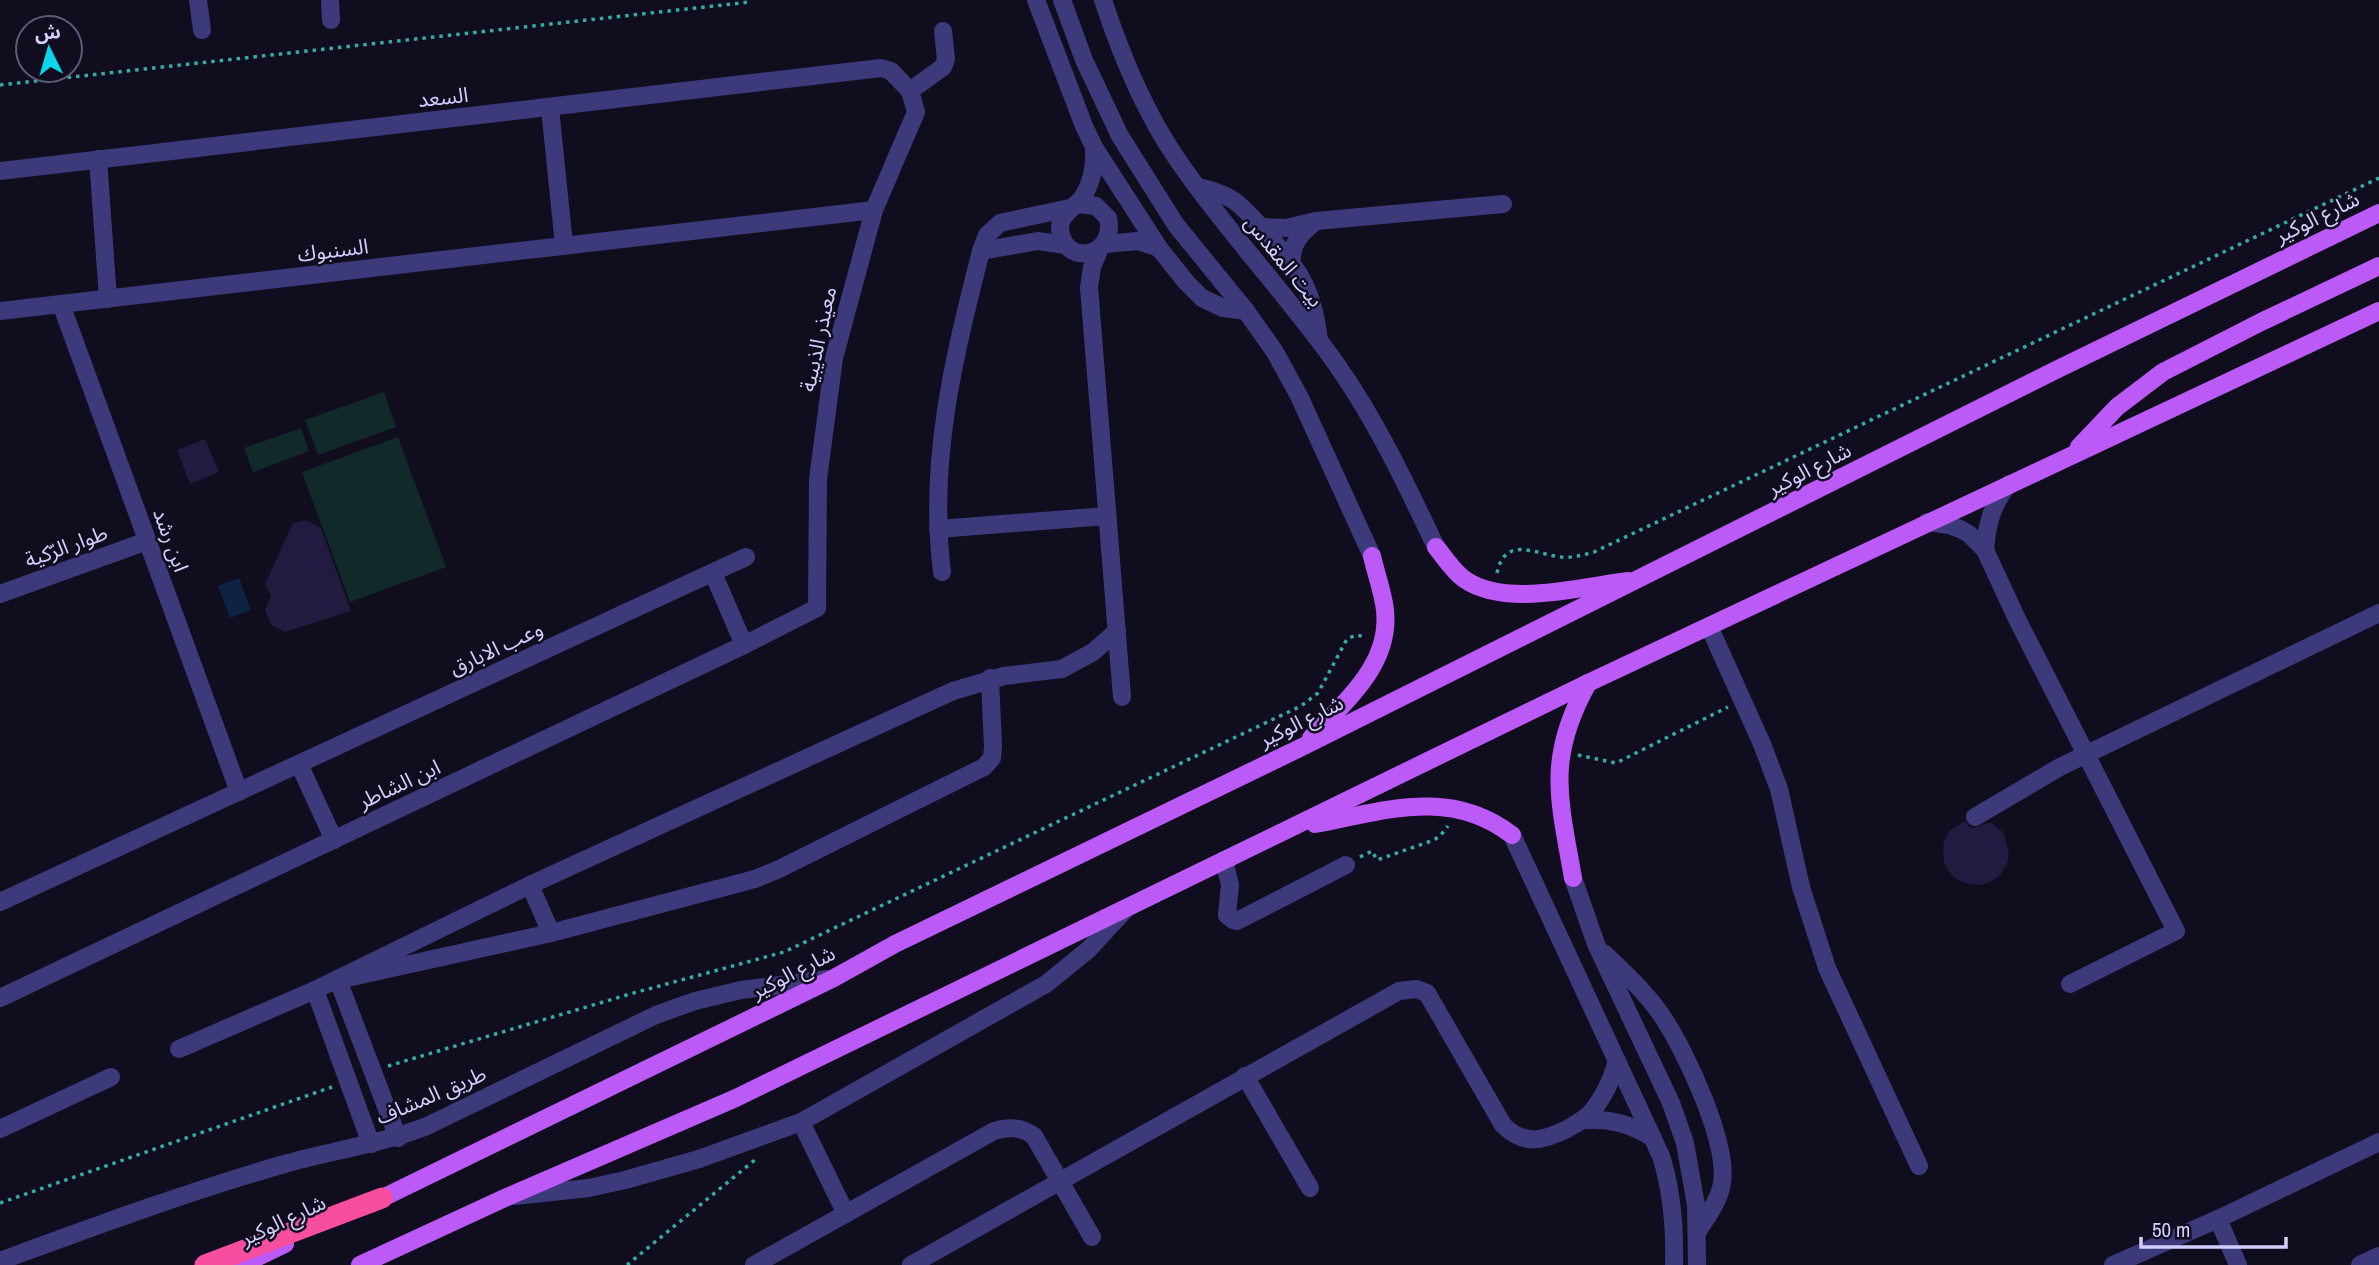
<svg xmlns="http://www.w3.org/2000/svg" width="2379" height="1265" font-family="'Archivo Narrow','Noto Sans Arabic',sans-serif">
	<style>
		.green { fill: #112928 }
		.water { fill: #0e2242 }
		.building { fill: #221a3f }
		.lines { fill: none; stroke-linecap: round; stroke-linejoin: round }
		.path { stroke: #33aca4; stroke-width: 3.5; stroke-dasharray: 3.5 5; stroke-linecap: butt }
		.minor { stroke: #3d3a7c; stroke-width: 18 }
		.major { stroke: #bc5af8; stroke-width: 18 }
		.highway { stroke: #f74ea0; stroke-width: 21 }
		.labels { text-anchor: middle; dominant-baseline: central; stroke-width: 5; stroke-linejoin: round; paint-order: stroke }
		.street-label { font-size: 21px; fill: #d3cefd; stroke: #100d1f }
	</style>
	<rect width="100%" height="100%" fill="#100d1f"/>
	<g class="green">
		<polygon points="384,392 396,427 318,455 305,420"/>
		<polygon points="301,428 309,451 253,472 244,448"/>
		<polygon points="398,437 446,567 350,602 302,472"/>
	</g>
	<polygon class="water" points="239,578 251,610 230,618 218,586"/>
	<g class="building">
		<polygon points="205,439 219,472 190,484 177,450"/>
		<polygon points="306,520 321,528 351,611 285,632 271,625 265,610 271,595 265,584 293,523"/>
		<polygon points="1965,821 1969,826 1974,828 1990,822 2004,833 2009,854 2007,864 2001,874 1992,881 1981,885 1969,884 1958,880 1950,873 1944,862 1943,851 1944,841 1949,831"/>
	</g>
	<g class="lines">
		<g class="path">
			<polyline points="0,85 750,2"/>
			<path d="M 1497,573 C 1505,535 1535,554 1561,557 C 1573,558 1583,555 1594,552 L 2379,178"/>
			<polyline points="1578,755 1616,763 1728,707"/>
			<polyline points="1360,857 1372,851 1377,860 1434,840 1440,836 1448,826"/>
			<polyline points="388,1066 630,994 784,952 1301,706 1318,693 1347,639 1356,635 1366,637"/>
			<polyline points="0,1203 332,1087"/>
			<polyline points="627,1265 756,1159"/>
		</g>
		<g class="minor">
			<polyline points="198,0 202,30"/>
			<polyline points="330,0 331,20"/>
			<polyline points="1036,0 1084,126 1094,147 1159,248 1186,282 1202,298 1223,308 1246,311"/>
			<polyline points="1062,0 1084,60 1120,136 1176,225 1246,311 1275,352 1299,396 1372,556"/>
			<path d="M 1103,0 C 1121,55 1144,111 1177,159 C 1226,231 1287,294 1337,365 C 1377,422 1406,484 1436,547"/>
			<polyline points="910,91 943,67 946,59 943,31"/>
			<polyline points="550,108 564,245"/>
			<polyline points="98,159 108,299"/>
			<polyline points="0,171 881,68 891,71 910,91 916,112 874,210 834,358 818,479 817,608 744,645 0,998"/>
			<path d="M 1198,187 C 1210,190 1222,193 1233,200 C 1248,210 1292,261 1301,278 C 1312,297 1316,318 1319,340"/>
			<path d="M 1078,204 L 1096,206 L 1108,218 C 1116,255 1070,267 1061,235 C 1055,214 1076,209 1084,195 C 1093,180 1095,164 1094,147"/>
			<polyline points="1259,227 1286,228 1316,221 1503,204"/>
			<polyline points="1105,244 1138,241 1159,248"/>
			<polyline points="1100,248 1092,267 1089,287 1122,697"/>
			<polyline points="981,251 1038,241 1066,245"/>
			<path d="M 1292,265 C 1290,244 1300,234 1315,222"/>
			<polyline points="61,304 239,792"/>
			<polyline points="0,311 874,210"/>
			<polyline points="1927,522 1949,525 1960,529 1969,534 1985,550 2017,619 2176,931 2070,984"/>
			<polyline points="938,529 1107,516"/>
			<path d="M 1985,550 C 1987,524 1992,504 2009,484"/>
			<path d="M 942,572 C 928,461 954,357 981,251 L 987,235 L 1000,223 L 1070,208"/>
			<polyline points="713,573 744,645"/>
			<polyline points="0,594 147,541"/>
			<polyline points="1709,626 1762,744 1779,789 1801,887 1827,968 1919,1166"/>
			<polyline points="299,764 334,840"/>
			<polyline points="1975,817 2060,767 2379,613"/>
			<path d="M 1512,835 L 1661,1156 C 1672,1191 1675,1228 1674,1265"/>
			<polyline points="1224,860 1230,885 1227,915 1233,920 1237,921 1346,865"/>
			<polyline points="1573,878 1596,944 1671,1103 1685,1143 1696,1205 1697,1265"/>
			<polyline points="530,885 551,933"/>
			<polyline points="0,902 746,557"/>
			<path d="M 1605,954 C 1625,973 1644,991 1660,1013 C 1684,1047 1732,1148 1721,1188 C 1717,1204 1706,1218 1698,1231"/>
			<polyline points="315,990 371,1144"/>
			<polyline points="179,1049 315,990 530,885 953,691 1004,676 1062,669 1093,652 1117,631"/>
			<polyline points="1245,1076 1310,1188"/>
			<path d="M 1584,1120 C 1610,1118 1631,1124 1653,1138"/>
			<polyline points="801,1122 846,1214"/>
			<polyline points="0,1129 111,1077"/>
			<polyline points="398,1138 338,980 551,933 755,879 777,870 984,767 992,758 993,747 990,678"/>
			<polyline points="514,1196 589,1188 625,1180 699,1159 801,1122 1046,984 1088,950 1126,909"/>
			<polyline points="2218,1219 2238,1265"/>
			<path d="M 0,1261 C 95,1226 190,1191 288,1163 C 334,1150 381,1144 427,1126 L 656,1015 L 695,1001 L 741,990 L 827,979"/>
			<path d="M 754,1265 L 994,1131 C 1009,1126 1021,1127 1034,1136 L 1092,1237"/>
			<path d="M 911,1265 L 1399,991 L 1416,989 L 1427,993 L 1503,1125 C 1524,1146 1543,1141 1567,1129 C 1577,1123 1586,1119 1593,1110 C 1605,1095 1612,1079 1617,1061"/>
			<polyline points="2113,1265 2218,1219 2379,1142"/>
			<polyline points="2360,1265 2379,1256"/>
		</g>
		<g class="major">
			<polyline points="2079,447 2117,407 2163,372 2261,322 2379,266"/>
			<path d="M 1436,547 C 1445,558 1453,571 1464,579 C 1505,608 1580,587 1628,581"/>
			<path d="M 1311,738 C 1345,701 1391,665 1385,610 C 1383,592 1376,574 1372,556"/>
			<path d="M 1315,824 C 1385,811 1450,787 1512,835"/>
			<path d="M 1573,878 C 1559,798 1546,758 1588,683"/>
			<polyline points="370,1204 834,978 895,944 1304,746 2058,369 2379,213"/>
			<polyline points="241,1265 285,1244"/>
			<polyline points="360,1265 507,1197 736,1098 1588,683 2379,311"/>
		</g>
		<polyline class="highway" points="205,1265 382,1198"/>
	</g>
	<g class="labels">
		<g class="street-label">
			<text transform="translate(443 97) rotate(-6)">السعد</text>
			<text transform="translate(2317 217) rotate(-26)">شارع الوكير</text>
			<text transform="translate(333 250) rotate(-7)">السنبوك</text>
			<text transform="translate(1284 261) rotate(51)">بيت المقدس</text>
			<text transform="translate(818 339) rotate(-78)">معيذر الذيبية</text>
			<text transform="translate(1809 469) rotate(-27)">شارع الوكير</text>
			<text transform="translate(171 540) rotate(70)">ابن رشد</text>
			<text transform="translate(66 546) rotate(-20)">طوار الرّكية</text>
			<text transform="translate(496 648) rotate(-25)">وعب الابارق</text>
			<text transform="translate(1301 721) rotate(-26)">شارع الوكير</text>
			<text transform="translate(399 784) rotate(-25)">ابن الشاطر</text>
			<text transform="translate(793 972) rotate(-27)">شارع الوكير</text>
			<text transform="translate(431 1095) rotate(-23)">طريق المشاف</text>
			<text transform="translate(283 1220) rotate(-25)">شارع الوكير</text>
		</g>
	</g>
	<g transform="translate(49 49) rotate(355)"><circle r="33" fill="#100d1f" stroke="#5e5a78" stroke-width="2"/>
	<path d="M0-5L12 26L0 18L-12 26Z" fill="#0ad6ec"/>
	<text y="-10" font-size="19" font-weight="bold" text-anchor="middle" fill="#d3cefd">ش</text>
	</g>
	<path d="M2141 1237v10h145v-10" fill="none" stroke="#d3cefd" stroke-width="3.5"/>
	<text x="2152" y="1237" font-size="21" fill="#d3cefd" stroke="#100d1f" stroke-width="5" paint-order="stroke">50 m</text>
</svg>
